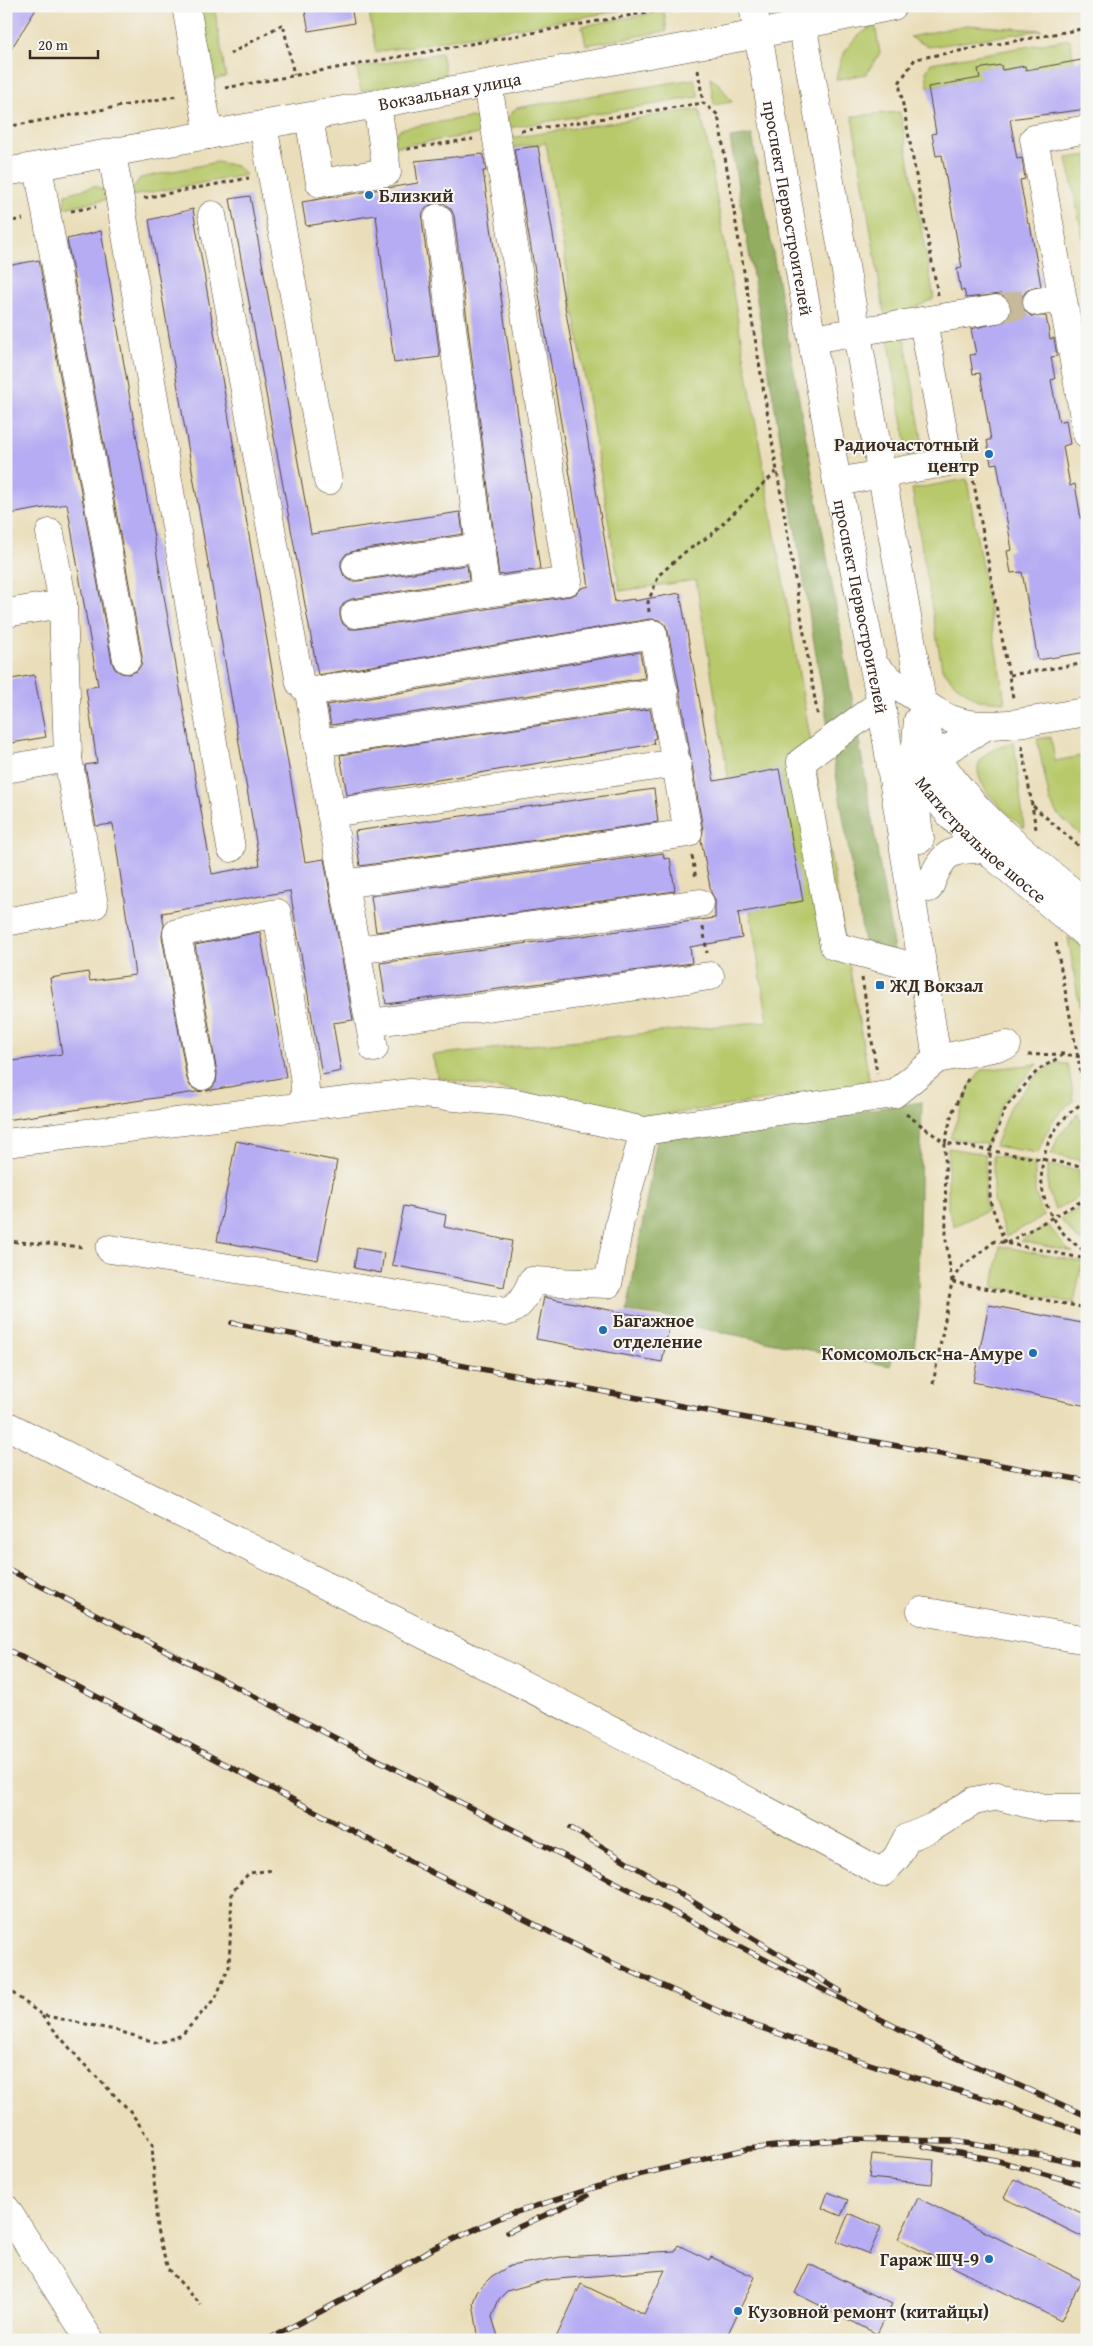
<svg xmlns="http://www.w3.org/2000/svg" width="1093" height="2346" font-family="'Gentium Book Plus',serif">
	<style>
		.green { fill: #b8c96c; stroke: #7a7a45 }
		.forest { fill: #92ad60; stroke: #666c3f }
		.building { fill: #b6acf3 }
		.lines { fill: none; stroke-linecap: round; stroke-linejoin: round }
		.minor-tunnel { stroke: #c7ba9b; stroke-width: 28; stroke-dasharray: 28 14; stroke-linecap: butt }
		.minor-casing { stroke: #554535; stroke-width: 29 }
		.major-casing { stroke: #554535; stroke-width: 29 }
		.path { stroke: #554535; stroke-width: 3; stroke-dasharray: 4 4; stroke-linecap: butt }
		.minor { stroke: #fff; stroke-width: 28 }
		.major { stroke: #fff; stroke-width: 28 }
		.rail-casing { stroke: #3b2a1e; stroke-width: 5.5 }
		.rail { stroke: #f6f6f2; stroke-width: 4; stroke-dasharray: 11; stroke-linecap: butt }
		.poi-dot { fill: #1f6fb2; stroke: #f6f6f2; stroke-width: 2 }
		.labels { text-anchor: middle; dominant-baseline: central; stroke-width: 4; stroke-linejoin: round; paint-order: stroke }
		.street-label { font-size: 18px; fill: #3b2a1e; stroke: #f6f6f2 }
		.poi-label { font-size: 18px; font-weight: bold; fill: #3b2a1e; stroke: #f6f6f2; text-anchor: start }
	</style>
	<rect width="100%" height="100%" fill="#f6f6f2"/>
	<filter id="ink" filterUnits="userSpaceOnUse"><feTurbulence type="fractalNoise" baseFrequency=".02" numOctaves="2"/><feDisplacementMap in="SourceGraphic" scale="10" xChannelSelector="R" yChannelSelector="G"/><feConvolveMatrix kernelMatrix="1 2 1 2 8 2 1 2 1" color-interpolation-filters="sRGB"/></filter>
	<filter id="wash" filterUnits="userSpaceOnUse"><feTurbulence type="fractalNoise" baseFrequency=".0096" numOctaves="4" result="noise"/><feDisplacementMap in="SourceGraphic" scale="20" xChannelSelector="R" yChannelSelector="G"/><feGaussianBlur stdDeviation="1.12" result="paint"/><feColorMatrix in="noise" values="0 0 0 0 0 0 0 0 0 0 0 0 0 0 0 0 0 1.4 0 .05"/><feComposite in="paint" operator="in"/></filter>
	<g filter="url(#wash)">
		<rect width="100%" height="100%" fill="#eadeba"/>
		<g class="green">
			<polygon points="194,6 214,6 226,77 207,81"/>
			<polygon points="368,6 647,6 376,52"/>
			<polygon points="664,11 667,31 586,45 582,26"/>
			<path d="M 875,25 L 880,53 L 866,74 L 836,80 C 840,53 851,38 875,25 Z"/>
			<polygon points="966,25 1042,30 929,47 910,37"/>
			<polygon points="1070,39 1074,61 1028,83 1025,66 1002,70 1001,65 980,78 928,87 926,72 931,63"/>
			<polygon points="441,53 446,76 361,91 357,68"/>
			<polygon points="710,78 719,84 732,102 714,105"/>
			<polygon points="694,79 699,97 507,128 507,119 516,108"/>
			<polygon points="699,109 707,141 870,1085 656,1116 438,1078 432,1055 768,1021 696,580 620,591 546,143 510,148 510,138"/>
			<polygon points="900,112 934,298 902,315 885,317 852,116"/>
			<path d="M 469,117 C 481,117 482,123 486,133 L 392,147 L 398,131 L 404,128 Z"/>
			<polygon points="1087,155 1087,258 1067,158"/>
			<polygon points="217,162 237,166 246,175 131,196 133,188 140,178"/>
			<polygon points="95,186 104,191 109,199 63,208 66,194"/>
			<polygon points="904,335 925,457 909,460 888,337"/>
			<polygon points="967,479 1005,702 978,700 956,685 942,669 912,489"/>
			<polygon points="1051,737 1055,761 1087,755 1087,840 1057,814 1050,801 1037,739"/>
			<path d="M 1014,742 L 1024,828 C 1009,814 960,778 985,755 C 992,749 1005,745 1014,742 Z"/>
			<polygon points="1068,937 1087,949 1087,1052"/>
			<path d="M 1056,1063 L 1068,1064 L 1074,1101 C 1055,1112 1045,1133 1038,1153 L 995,1146 L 1009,1108 L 1040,1072 Z"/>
			<polygon points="1038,1064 1002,1104 987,1144 950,1138 970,1085 982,1070"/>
			<path d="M 1078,1114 C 1089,1134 1089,1139 1081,1160 L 1051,1155 L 1058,1137 Z"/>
			<polygon points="948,1148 985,1154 985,1202 988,1210 954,1226 948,1208"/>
			<polygon points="993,1155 1035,1163 1035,1193 1044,1216 1006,1237 993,1200"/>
			<polygon points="1048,1165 1079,1170 1079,1185 1082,1195 1055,1210 1048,1190"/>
			<polygon points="1086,1204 1087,1242 1086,1244 1076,1238 1060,1219"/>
			<polygon points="1048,1225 1067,1249 1073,1252 1020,1241"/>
			<polygon points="1000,1246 1082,1262 1074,1303 993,1287"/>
		</g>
		<g class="forest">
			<polygon points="752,135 847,669 894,951 868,966 730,138"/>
			<polygon points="922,1102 918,1274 919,1313 913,1354 894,1353 890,1366 675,1323 673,1318 627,1312 657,1140"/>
		</g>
		<g id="blocks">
			<g class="building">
				<polygon points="6,6 38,6 6,57"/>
				<polygon points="304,6 351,6 354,23 309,31"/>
				<polygon points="1087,59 1087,109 1010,119 1017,159 1022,158 1025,179 1020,180 1028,224 1030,224 1041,286 1027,290 1022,297 1022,305 1025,311 1031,316 1046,316 1050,339 1054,338 1057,356 1051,357 1055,379 1051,380 1059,422 1066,420 1070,444 1063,446 1070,486 1075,484 1081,519 1087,518 1087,652 1038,660 1022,572 1011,573 1007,551 1012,550 997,463 991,464 987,440 991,440 980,373 973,374 970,355 976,354 971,329 1005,321 1011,314 1011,306 1008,299 1001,294 966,298 964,290 961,291 957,269 962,268 942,155 936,156 932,134 936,133 928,87 980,78 978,69 1001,65 1002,70 1025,66 1026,70"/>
				<polygon points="538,146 615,602 634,599 634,601 680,593 714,781 779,769 803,901 738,913 742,938 690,947 692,963 386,1004 380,963 715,918 715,900 711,892 701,840 703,830 679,688 668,631 665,624 659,620 650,619 318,675 230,199 250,196 311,534 460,512 463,534 354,551 346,554 341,561 341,568 344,576 351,581 358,581 467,565 469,580 352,599 345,602 340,609 340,617 343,624 350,629 357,629 570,596 577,593 582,588 589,586 514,149"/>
				<polygon points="483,154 486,171 483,171 540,569 499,575 454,216 451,209 444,203 436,203 428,206 423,212 422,220 440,357 394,363 376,215 306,226 302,202 418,183 415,161"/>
				<polygon points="193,209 305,862 324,859 353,1020 333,1023 341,1071 322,1075 290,891 162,913 164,925 162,936 187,1079 190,1086 196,1090 203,1091 6,1120 6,1062 62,1054 50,978 88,972 90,981 135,975 113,824 96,826 85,765 97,763 86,688 98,686 67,504 10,514 6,491 6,266 39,260 112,662 115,669 121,673 129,674 137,671 141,665 142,656 67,239 101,231 212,874 260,865 149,220"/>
				<polygon points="640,652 645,678 331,725 327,705"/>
				<polygon points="34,675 46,737 6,744 6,680"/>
				<polygon points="650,709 656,738 653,739 654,744 347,795 340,755"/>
				<polygon points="654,789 658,822 360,866 355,831"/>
				<polygon points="663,853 664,859 670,858 675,891 376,932 371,896"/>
				<polygon points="260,932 286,1077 206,1091 212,1088 216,1082 217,1073 195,945"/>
				<polygon points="236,1141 337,1161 318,1260 217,1241"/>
				<polygon points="404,1206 446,1215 444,1227 512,1241 504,1287 392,1265"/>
				<polygon points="357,1248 384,1253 381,1273 354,1268"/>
				<polygon points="544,1297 670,1322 662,1362 536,1339"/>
				<polygon points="989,1305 1087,1324 1087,1406 973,1382"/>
				<polygon points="872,2154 934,2160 932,2184 869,2178"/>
				<polygon points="1014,2179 1087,2216 1087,2239 1004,2198"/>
				<polygon points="828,2192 848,2200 841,2216 822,2208"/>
				<polygon points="918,2198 1081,2280 1061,2321 898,2239"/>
				<polygon points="849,2213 881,2227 869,2254 837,2241"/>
				<polygon points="678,2245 709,2260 711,2257 755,2277 725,2340 555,2340 581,2284 644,2314 665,2270 546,2280 507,2291 499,2299 492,2317 499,2340 479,2340 473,2303 477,2291 492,2276 510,2266 561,2257 675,2251"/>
				<polygon points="809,2264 892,2304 877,2334 795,2293"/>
			</g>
		</g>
	</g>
	<g filter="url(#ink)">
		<use href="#blocks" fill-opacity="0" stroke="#554535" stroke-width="1"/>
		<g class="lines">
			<polyline class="minor-tunnel" points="996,309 1037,302"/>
			<g class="minor-casing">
				<g id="minor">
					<polyline points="186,6 209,135"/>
					<polyline points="309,117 320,183 387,172 377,104"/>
					<polyline points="263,125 328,481"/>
					<polyline points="1087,129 1034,139 1087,434"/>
					<polyline points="112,153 231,848"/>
					<polyline points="38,167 127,659"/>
					<path id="s1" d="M 6,172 L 758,34"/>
					<polyline points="212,215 300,683 309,692 374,1048"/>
					<polyline points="438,218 486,593 568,581 488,84"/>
					<polyline points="1037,302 1062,298"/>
					<polyline points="812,339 996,309"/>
					<polyline points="837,482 949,462 923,321"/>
					<polyline points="356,566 481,547"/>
					<polyline points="6,613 63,604"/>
					<polyline points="355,614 486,593"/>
					<path d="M 874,665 C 887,679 901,688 917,698 C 929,707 942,717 957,721 C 992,732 1049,717 1087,712"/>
					<polyline points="309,692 653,634 688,833 344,884"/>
					<polyline points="881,703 801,762 834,946 923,969"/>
					<polyline points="318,743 664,691"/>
					<polyline points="6,769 68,758"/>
					<polyline points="919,770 936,756 986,726"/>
					<polyline points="331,813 677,763"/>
					<path d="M 929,888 C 942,853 949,848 985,849"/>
					<polyline points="6,922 94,905 68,758 63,604 50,533"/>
					<polyline points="357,950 700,903"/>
					<polyline points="370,1023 710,976"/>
					<polyline points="202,1076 177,933 277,913 304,1076 306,1105"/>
					<polyline points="6,1143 410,1093 511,1102 644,1131 894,1094 937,1059 1007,1045"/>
					<path d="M 110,1249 L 506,1312 C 522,1306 525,1296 532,1281 L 608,1284 L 620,1221 L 644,1131"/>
					<path d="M 6,1425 C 298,1574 595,1715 882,1873 L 897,1857 L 907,1838 L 933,1827 L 974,1801 L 998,1796 L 1044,1808 L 1087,1808"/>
					<polyline points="921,1611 1087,1640"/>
					<polyline points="6,2209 90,2340"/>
				</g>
			</g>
			<g class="major-casing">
				<g id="major">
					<path id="s2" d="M 753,6 L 837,482 L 881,703 L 937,1059"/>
					<path d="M 799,6 L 929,741 C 958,804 1033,859 1087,904"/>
					<polyline points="758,34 893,6"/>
					<path d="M 918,720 C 914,759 913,800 920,839"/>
					<path id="s3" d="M 912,769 L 952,817 L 985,849 L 1087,935"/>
				</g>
			</g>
			<g class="path">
				<polyline points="230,54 283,24 294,75"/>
				<polyline points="698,70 703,103 718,115 818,718"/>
				<polyline points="225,88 682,6"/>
				<polyline points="6,127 177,96"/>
				<polyline points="521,131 703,103"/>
				<polyline points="407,149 473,139"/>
				<polyline points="144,198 249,178"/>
				<polyline points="71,211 96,207"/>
				<polyline points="6,222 23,219"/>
				<polyline points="938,295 899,83 915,59 1087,28"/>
				<polyline points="972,473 1013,698"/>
				<polyline points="649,612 648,602 659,575 685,552 711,535 777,471"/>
				<polyline points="1010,675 1087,663"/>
				<polyline points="1022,746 1036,829"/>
				<polyline points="1033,806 1087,853"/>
				<polyline points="692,856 696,879"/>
				<polyline points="703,927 707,953"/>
				<polyline points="1056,943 1087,1105"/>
				<polyline points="862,978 877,1073"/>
				<polyline points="1028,1055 1064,1054 1087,1058"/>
				<polyline points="968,1079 952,1113 945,1143 1087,1167"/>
				<path d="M 1086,1101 C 1026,1136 1027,1218 1087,1252"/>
				<polyline points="906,1114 945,1143 946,1240 952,1282 933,1384"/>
				<polyline points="6,1241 85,1247"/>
				<polyline points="1005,1243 990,1201 990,1151 1006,1107 1038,1070 1063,1055"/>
				<polyline points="1007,1243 1087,1198"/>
				<polyline points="952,1281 960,1268 995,1241 1087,1259"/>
				<polyline points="952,1282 1087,1308"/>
				<polyline points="6,1988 42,2015 115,2030 158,2043 182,2035 216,1997 229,1967 232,1892 249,1873 274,1870"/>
				<polyline points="42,2016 80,2060 131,2112 152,2144 157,2230 168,2269 201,2305"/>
			</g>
			<use href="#minor" class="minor"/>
			<use href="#major" class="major"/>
			<g class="rail-casing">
				<g id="rail">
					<polyline points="232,1323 1087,1481"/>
					<polyline points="6,1568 946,2053 1087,2116"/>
					<polyline points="6,1649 425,1869 597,1956 738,2020 876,2066 1006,2105 1087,2134"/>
					<polyline points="571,1828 840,1991"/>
					<polyline points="923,2146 995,2160 1087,2186"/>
					<polyline points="508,2232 587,2196"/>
					<polyline points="267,2340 365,2288 434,2248 504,2216 625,2178 747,2149 846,2139 952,2141 1040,2155 1087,2165"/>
				</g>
			</g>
			<use href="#rail" class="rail"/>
		</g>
	</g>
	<g class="poi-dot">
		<circle cx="369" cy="195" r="5"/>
		<circle cx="989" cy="454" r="5"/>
		<rect x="875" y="980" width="10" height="10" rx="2.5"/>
		<circle cx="603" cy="1330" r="5"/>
		<circle cx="1033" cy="1353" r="5"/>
		<circle cx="989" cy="2259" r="5"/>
		<circle cx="738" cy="2311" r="5"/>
	</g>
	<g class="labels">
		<g class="street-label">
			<text stroke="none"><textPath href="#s1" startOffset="451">Вокзальная улица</textPath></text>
			<text stroke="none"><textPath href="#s2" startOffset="205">проспект Первостроителей</textPath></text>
			<text stroke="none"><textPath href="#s2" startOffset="610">проспект Первостроителей</textPath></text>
			<text stroke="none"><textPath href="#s3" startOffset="99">Магистральное шоссе</textPath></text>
		</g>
		<g class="poi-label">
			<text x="379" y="195">Близкий</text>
			<text x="979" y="444" text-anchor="end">Радиочастотный<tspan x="979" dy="21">центр</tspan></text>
			<text x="890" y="985">ЖД Вокзал</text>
			<text x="613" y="1320">Багажное<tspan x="613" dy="21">отделение</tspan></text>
			<text x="1023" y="1353" text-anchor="end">Комсомольск-на-Амуре</text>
			<text x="979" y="2259" text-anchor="end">Гараж ШЧ-9</text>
			<text x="748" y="2311">Кузовной ремонт (китайцы)</text>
		</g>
	</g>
	<rect width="1093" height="2346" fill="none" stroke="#f6f6f2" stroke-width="25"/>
	<path d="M30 50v8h68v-8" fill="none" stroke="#3b2a1e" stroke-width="2.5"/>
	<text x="38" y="50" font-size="15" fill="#3b2a1e" stroke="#f6f6f2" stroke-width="4" paint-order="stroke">20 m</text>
</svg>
